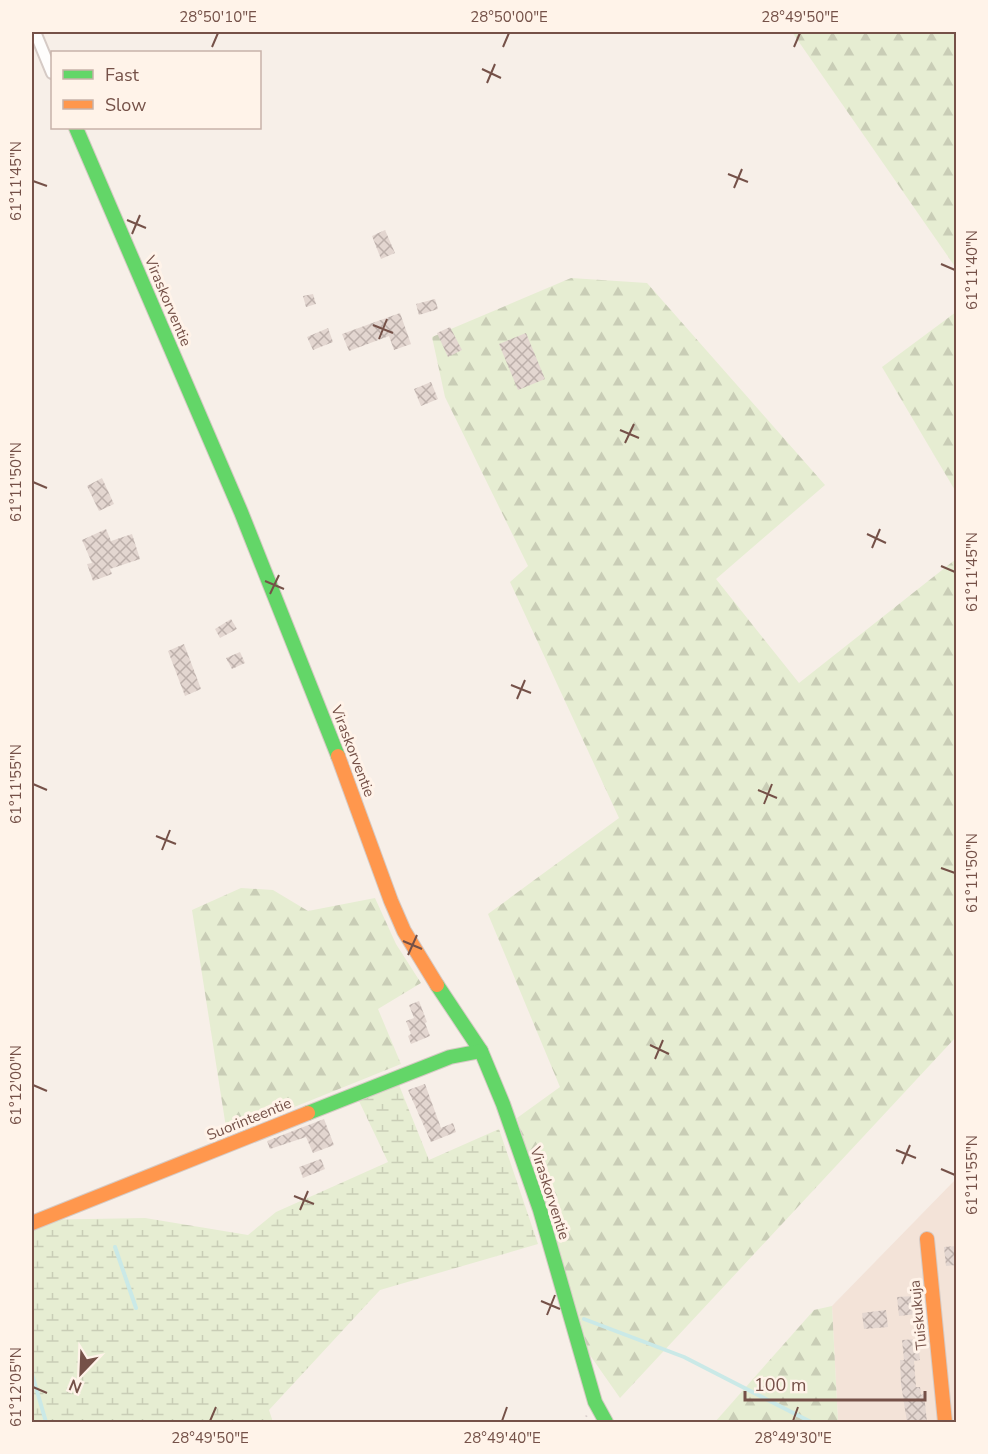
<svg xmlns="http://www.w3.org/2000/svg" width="988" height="1454" font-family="'Nunito Sans',sans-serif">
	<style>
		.residential { fill: #f3e3d8 }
		.forest { fill: url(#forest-firs) }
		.wetland { fill: url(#wetland-marsh) }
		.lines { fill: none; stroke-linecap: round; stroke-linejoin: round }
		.stream { stroke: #cae9e7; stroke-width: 4 }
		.building { fill: url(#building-cross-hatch) }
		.street-casing { stroke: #d5cac5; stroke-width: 14 }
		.fast-casing { stroke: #d6cac4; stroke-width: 16 }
		.slow-casing { stroke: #d6cac4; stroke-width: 16 }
		.path { stroke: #d9cfcc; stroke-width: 2; stroke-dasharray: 1.5 4.5; stroke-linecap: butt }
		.street { stroke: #fefdfc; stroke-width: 10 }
		.fast { stroke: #63d668; stroke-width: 14 }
		.slow { stroke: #ff974d; stroke-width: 14 }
		.ticks { fill: none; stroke: #755148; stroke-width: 2 }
		.labels { text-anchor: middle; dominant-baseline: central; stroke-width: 6; stroke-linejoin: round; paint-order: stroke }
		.street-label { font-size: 15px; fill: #755148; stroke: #fff3e9 }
		.neatline { fill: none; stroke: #755148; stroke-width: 2 }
		.ticks-label { font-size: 15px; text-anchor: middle; fill: #755148 }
	</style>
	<defs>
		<pattern id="forest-firs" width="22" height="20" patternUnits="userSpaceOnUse" patternTransform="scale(1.5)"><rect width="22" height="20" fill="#e6edd2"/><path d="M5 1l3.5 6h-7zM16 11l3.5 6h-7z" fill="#c9cdb6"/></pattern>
		<pattern id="wetland-marsh" width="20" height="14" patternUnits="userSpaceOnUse" patternTransform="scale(1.5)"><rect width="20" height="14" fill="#e6edd2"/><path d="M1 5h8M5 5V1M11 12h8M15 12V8" fill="none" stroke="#c9cdb6"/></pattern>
		<pattern id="building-cross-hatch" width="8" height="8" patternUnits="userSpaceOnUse" patternTransform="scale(1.5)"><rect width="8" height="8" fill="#e3d6d0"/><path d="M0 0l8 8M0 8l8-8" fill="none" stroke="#bdb0ab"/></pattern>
	</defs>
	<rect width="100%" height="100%" fill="#f7efe8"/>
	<polygon class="residential" points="956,1179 956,1422 838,1422 832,1306"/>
	<g class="forest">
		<polygon points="792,32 956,32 956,268"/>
		<polygon points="571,278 647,283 825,485 716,579 799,683 956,559 956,1037 620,1398 587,1351 517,1118 560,1087 488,914 619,818 510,582 528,566 445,397 432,337"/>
		<polygon points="956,312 956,492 882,367"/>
		<polygon points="241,888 273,890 308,911 375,898 396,944 421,983 378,1009 401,1064 227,1134 192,910"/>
		<polygon points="832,1306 838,1422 715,1422 814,1310"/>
	</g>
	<polygon class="wetland" points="399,1085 429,1160 499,1129 538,1244 380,1290 269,1410 273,1422 32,1422 32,1220 145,1218 248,1235 276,1212 388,1162 359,1101"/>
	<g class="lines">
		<g class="stream">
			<polyline points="115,1247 136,1308"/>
			<polyline points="584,1319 684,1357 811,1422"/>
			<polyline points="32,1374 46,1422"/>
		</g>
	</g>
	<g class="building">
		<polygon points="385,230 395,253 381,259 372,236"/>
		<polygon points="313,294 316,304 306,307 303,296"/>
		<polygon points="435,299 438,309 419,315 416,304"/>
		<polygon points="400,313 411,344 394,350 389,336 349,351 342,334"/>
		<polygon points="450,327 462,350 448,357 437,333"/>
		<polygon points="328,328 333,342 313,350 307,337"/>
		<polygon points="526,333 545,379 518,390 499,344"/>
		<polygon points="431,382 438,399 421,406 414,389"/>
		<polygon points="102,478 114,504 99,511 87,486"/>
		<polygon points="106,529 111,541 132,534 140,559 110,569 112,574 93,581 87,564 92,563 82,540"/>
		<polygon points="231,619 237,629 220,638 215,629"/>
		<polygon points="184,644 201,689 185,696 168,651"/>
		<polygon points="240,652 245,663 232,669 226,658"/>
		<polygon points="419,1001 427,1022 425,1023 430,1036 411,1044 408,1036 411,1034 406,1021 414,1018 409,1005"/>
		<polygon points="425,1084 441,1128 453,1123 456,1132 431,1142 408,1090"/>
		<polygon points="324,1119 334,1145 313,1153 306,1137 270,1149 267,1141"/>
		<polygon points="321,1159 325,1169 303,1178 299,1167"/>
		<polygon points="957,1246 957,1265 946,1266 944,1247"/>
		<polygon points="915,1296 917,1314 899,1316 897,1297"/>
		<polygon points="886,1310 888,1327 864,1329 862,1313"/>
		<polygon points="918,1339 920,1360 914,1361 916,1387 920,1387 921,1395 924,1394 927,1422 907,1422 901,1384 900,1360 904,1360 902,1340"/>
	</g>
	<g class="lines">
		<g class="street-casing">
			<polyline id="street" points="35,32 52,73"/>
		</g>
		<g class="fast-casing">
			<g id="fast">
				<polyline points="76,128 241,512 338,756"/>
				<polyline points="437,985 481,1051 503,1104 540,1210 595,1402 606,1422"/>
				<polyline points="308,1113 450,1057 481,1051"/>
			</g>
		</g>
		<g class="slow-casing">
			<g id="slow">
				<polyline points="338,756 391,901 404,931 437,985"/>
				<polyline points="32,1223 308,1113"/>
				<polyline points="927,1239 945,1422"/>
			</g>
		</g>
		<polyline class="path" points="583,1422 587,1415"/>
		<use href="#street" class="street"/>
		<use href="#fast" class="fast"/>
		<use href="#slow" class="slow"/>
	</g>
	<path class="ticks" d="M 212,47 L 218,33M 503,47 L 509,33M 794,47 L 800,33M 482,69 L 501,78M 487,83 L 495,64M 728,174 L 748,182M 33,181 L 47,186M 734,188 L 742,169M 127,220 L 146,228M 132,234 L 140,215M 941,264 L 955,270M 373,325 L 393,333M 379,339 L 387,319M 620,430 L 639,438M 625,443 L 634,424M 33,482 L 47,488M 867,534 L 886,543M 872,548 L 880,529M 941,566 L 955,572M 265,581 L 284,589M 270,594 L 279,575M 511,685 L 531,693M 517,699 L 525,680M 33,784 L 47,790M 758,790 L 777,798M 764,804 L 772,784M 156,836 L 176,844M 162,850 L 170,830M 941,868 L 955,873M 403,941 L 422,949M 408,955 L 417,935M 650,1045 L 669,1054M 655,1059 L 663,1040M 33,1085 L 47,1091M 896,1150 L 916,1158M 902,1164 L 910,1145M 941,1169 L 955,1175M 294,1196 L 314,1204M 300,1210 L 308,1191M 541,1301 L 560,1309M 547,1315 L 555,1295M 33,1387 L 47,1393M 210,1421 L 216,1407M 502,1421 L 507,1407M 793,1421 L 798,1407"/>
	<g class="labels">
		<g class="street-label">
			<text transform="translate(168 301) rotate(67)">Viraskorventie</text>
			<text transform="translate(353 751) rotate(69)">Viraskorventie</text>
			<text transform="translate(249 1119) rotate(-22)">Suorinteentie</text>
			<text transform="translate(550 1193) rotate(72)">Viraskorventie</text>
			<text transform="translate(918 1315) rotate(-96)">Tuiskukuja</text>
		</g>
	</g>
	<rect width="988" height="1454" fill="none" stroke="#fff3e9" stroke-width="66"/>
	<rect x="51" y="51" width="210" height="78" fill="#fff3e9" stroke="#c8b2a9" stroke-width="1.5"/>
	<rect x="63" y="70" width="30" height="9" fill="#63d668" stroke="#c8b2a9" stroke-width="1.5"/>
	<text x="105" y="81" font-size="18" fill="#755148">Fast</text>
	<rect x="63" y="100" width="30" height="9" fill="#ff974d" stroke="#c8b2a9" stroke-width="1.5"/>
	<text x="105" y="111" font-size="18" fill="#755148">Slow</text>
	<g transform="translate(81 1373) rotate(203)" stroke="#fff3e9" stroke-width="4.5" paint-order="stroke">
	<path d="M0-4.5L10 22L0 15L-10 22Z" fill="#755148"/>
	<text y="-9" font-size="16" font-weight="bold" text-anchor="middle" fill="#755148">N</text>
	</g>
	<path d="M745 1391v9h180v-9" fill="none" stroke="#755148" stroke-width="3"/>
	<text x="754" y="1391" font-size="18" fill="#755148" stroke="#fff3e9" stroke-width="4.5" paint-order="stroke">100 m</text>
	<rect x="33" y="33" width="922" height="1388" class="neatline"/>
	<g class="ticks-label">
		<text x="218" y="22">28°50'10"E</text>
		<text x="509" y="22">28°50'00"E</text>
		<text x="800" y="22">28°49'50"E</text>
		<text transform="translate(16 181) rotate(-90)" y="5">61°11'45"N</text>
		<text transform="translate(972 270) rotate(-90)" y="5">61°11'40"N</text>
		<text transform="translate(16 482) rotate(-90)" y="5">61°11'50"N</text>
		<text transform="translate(972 572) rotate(-90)" y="5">61°11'45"N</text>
		<text transform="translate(16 784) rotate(-90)" y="5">61°11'55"N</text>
		<text transform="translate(972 873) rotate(-90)" y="5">61°11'50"N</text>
		<text transform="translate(16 1085) rotate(-90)" y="5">61°12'00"N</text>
		<text transform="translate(972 1175) rotate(-90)" y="5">61°11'55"N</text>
		<text transform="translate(16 1387) rotate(-90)" y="5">61°12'05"N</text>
		<text x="210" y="1443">28°49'50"E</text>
		<text x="502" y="1443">28°49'40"E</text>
		<text x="793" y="1443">28°49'30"E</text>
	</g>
</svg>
